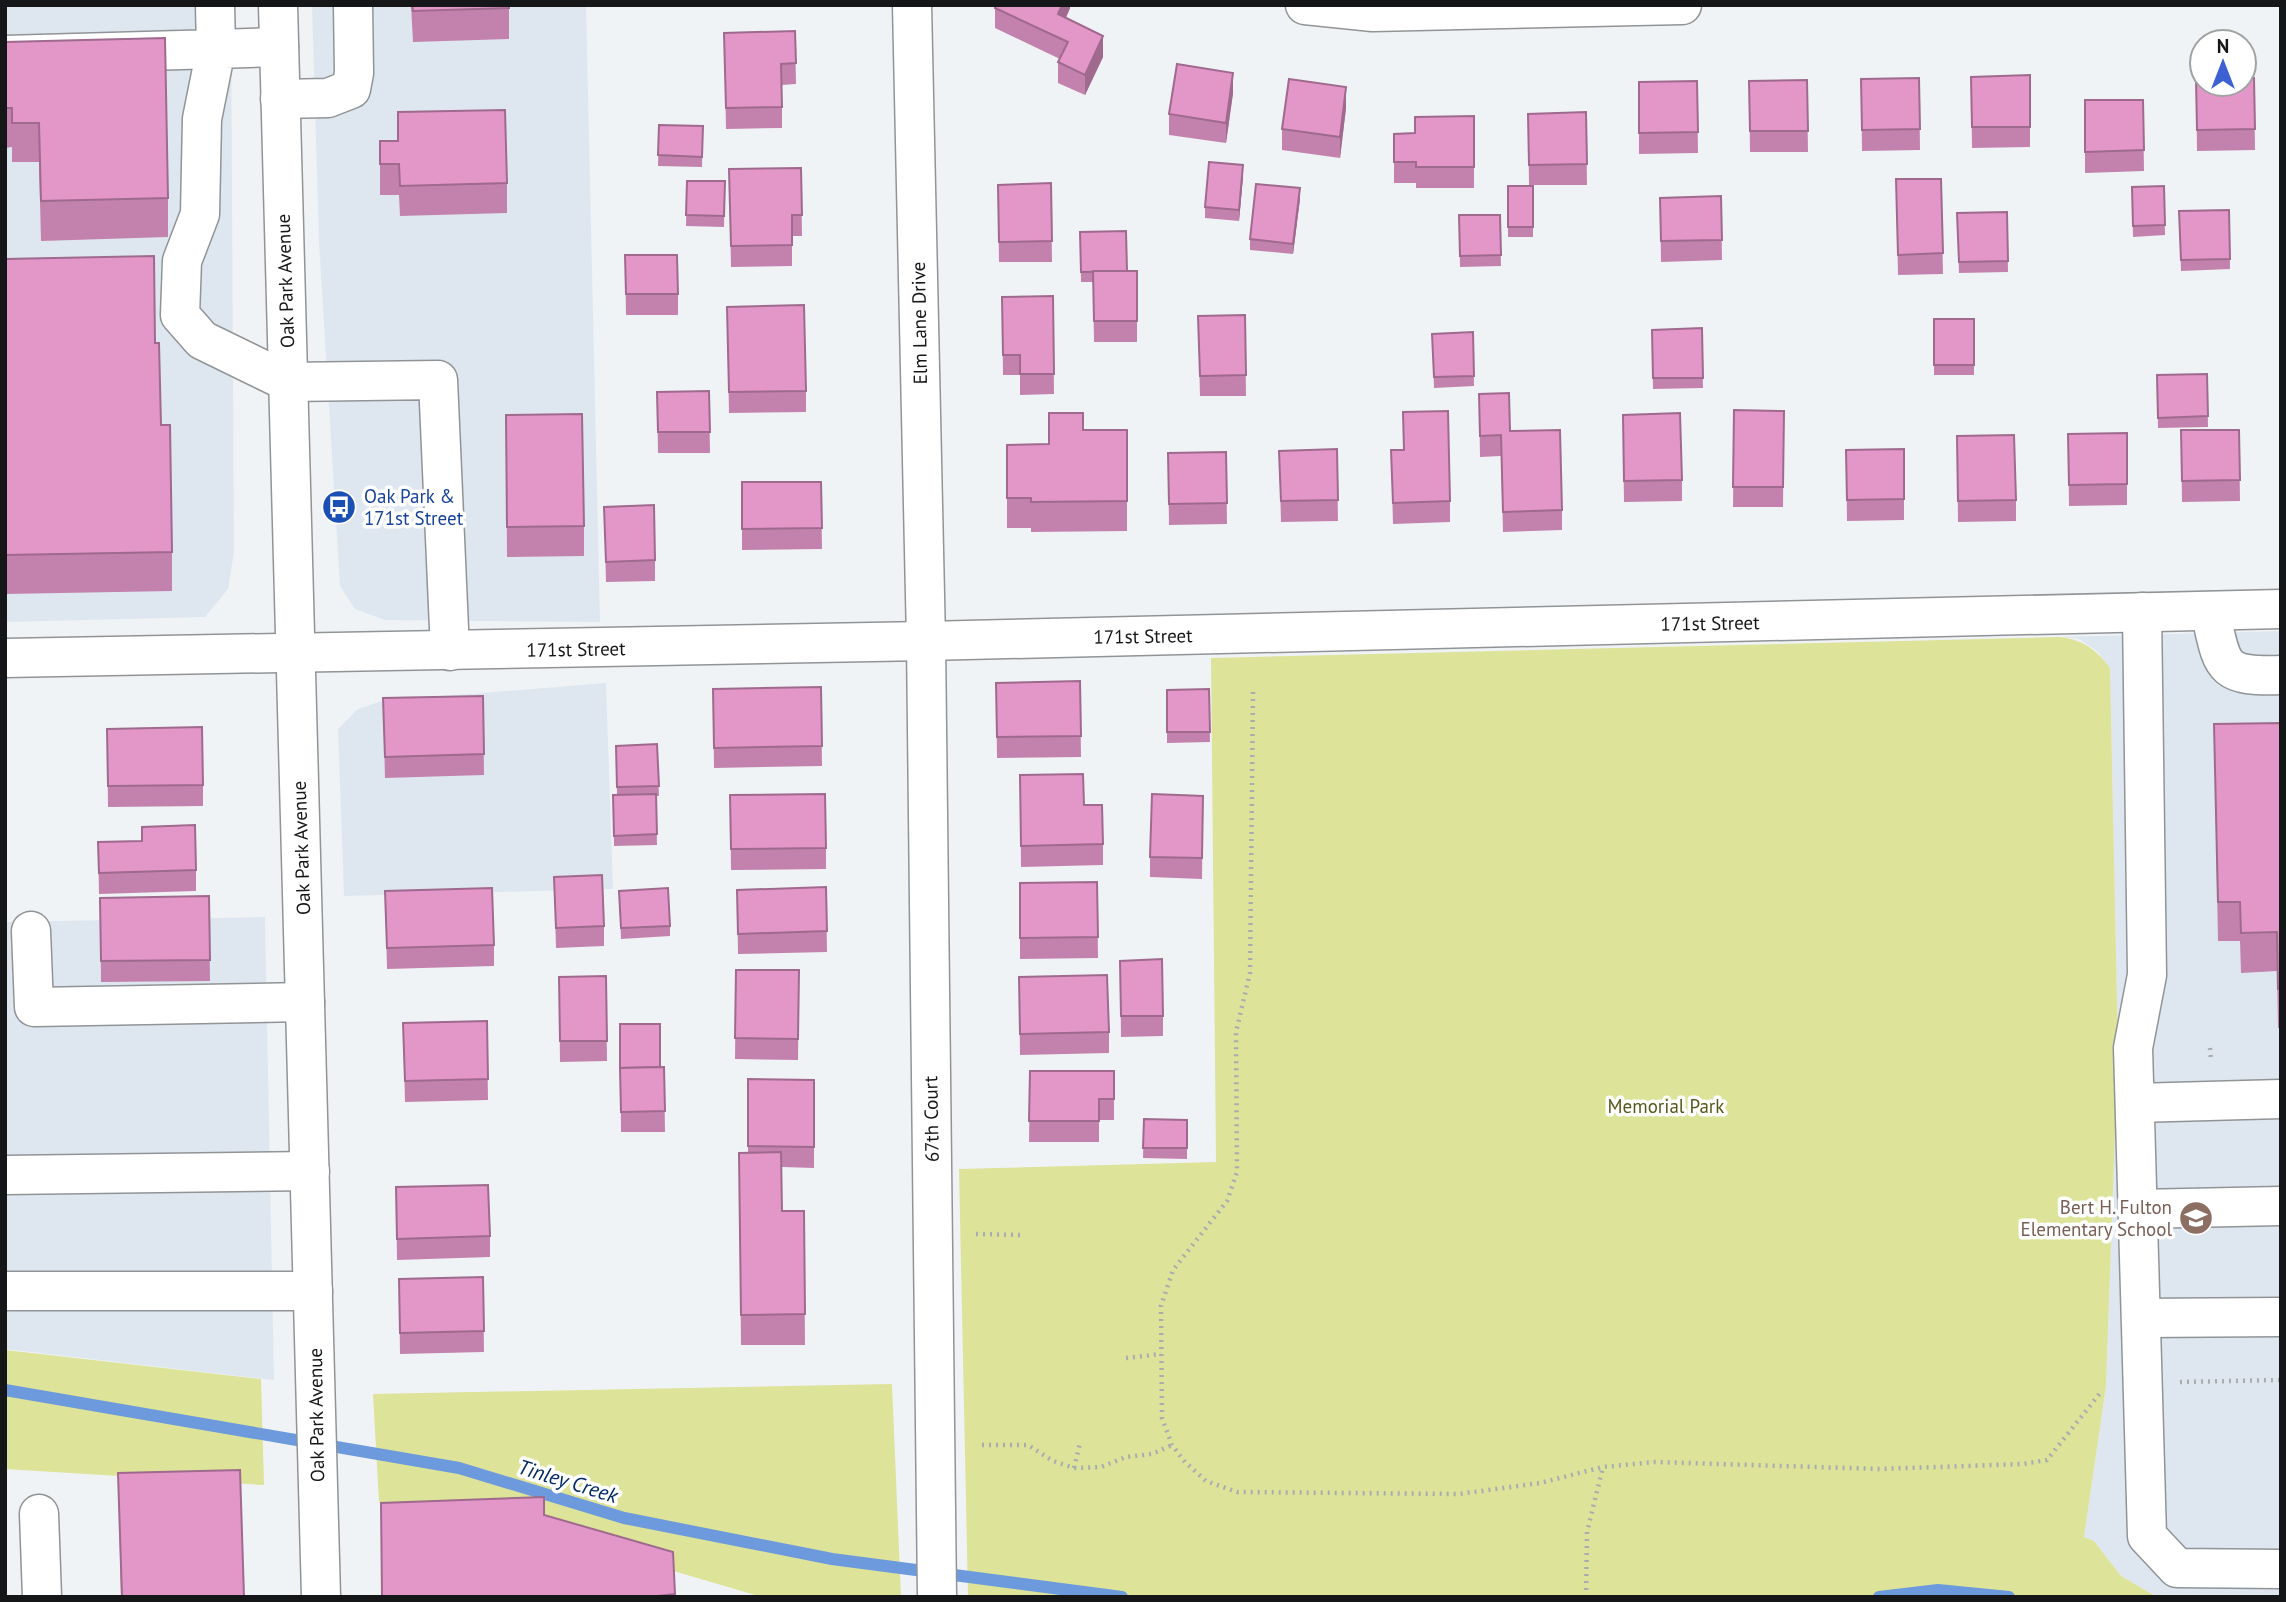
<svg xmlns="http://www.w3.org/2000/svg" width="2286" height="1602" font-family="'PT Sans',sans-serif">
	<style>
		.built { fill: #dee7ef }
		.green { fill: #dde399 }
		.lines { fill: none; stroke-linecap: round; stroke-linejoin: round }
		.stream { stroke: #6c9adc; stroke-width: 12 }
		.minor-casing { stroke: #919496; stroke-width: 41 }
		.path { stroke: #aaadaf; stroke-width: 4.5; stroke-dasharray: 2 5; stroke-linecap: butt }
		.minor { stroke: #fff; stroke-width: 38 }
		.wall { fill: #c382ad }
		.shaded-wall { fill: #9f6a8d }
		.building { fill: #e397c9; stroke: #9f6a8d; stroke-width: 2 }
		.labels { text-anchor: middle; dominant-baseline: central; stroke-width: 7; stroke-linejoin: round; paint-order: stroke }
		.street-label { font-size: 19px; fill: #151617; stroke: #fff }
		.transit-label { font-size: 19px; fill: #164399; stroke: #fff; text-anchor: start }
		.park-label { font-size: 19px; fill: #555818; stroke: #fff }
		.education-label { font-size: 19px; fill: #785e54; stroke: #fff; text-anchor: end }
		.water-label { font-size: 21px; font-style: italic; fill: #002a65; stroke: #fff }
	</style>
	<rect width="100%" height="100%" fill="#f0f3f6"/>
	<g class="built">
		<polygon points="5,5 231,5 234,552 228,589 205,617 5,622"/>
		<polygon points="312,5 586,5 600,622 385,620 355,609 340,586 319,242"/>
		<polygon points="2281,631 2281,1597 2157,1597 2121,1576 2094,1541 2084,1537 2106,1386 2118,1049 2110,669 2098,652 2079,639 2060,637"/>
		<polygon points="606,683 613,889 344,896 338,729 358,709 382,701"/>
		<polygon points="265,917 274,1380 5,1349 5,922"/>
	</g>
	<g class="green">
		<path d="M 2060,637 C 2083,640 2096,649 2110,668 L 2118,1049 L 2106,1386 L 2084,1537 L 2094,1541 L 2121,1576 L 2157,1597 L 968,1597 L 959,1169 L 1216,1162 L 1211,658 Z"/>
		<polygon points="5,1350 261,1379 264,1485 5,1469"/>
		<polygon points="892,1384 901,1597 762,1597 551,1535 379,1502 373,1394"/>
	</g>
	<g class="lines">
		<g class="stream">
			<polyline points="5,1390 459,1468 624,1518 832,1559 1122,1597"/>
			<polyline points="1879,1597 1938,1590 2009,1597"/>
		</g>
		<g class="minor-casing">
			<g id="minor">
				<polyline points="278,5 321,1597"/>
				<polyline points="912,5 926,641 937,1597"/>
				<polyline points="1305,5 1373,12 1682,5"/>
				<polyline points="279,47 216,49 202,119 200,214 182,261 180,315 202,340 288,382 438,380 450,651"/>
				<polyline points="5,55 216,49 215,5"/>
				<polyline points="280,99 328,98 351,89 354,73 353,5"/>
				<path d="M 2210,611 C 2223,667 2219,677 2281,675"/>
				<polyline points="2142,612 2147,975 2133,1048 2147,1536 2177,1568 2281,1569"/>
				<polyline points="5,658 926,641 2281,609"/>
				<polyline points="31,931 34,1007 305,1002"/>
				<polyline points="2135,1103 2281,1099"/>
				<polyline points="5,1175 310,1171"/>
				<polyline points="2138,1209 2281,1206"/>
				<polyline points="5,1291 313,1291"/>
				<polyline points="2142,1318 2281,1317"/>
				<polyline points="39,1514 42,1597"/>
			</g>
		</g>
		<g class="path">
			<polyline points="1253,692 1250,973 1236,1032 1237,1172 1227,1201 1173,1270 1161,1306 1162,1418 1172,1445 1185,1462 1206,1481 1237,1492 1459,1494 1540,1483 1603,1467 1655,1462 1880,1469 2023,1464 2047,1460 2101,1392"/>
			<polyline points="2210,1048 2211,1061"/>
			<polyline points="976,1234 1021,1235"/>
			<polyline points="1126,1358 1161,1354"/>
			<polyline points="2180,1382 2281,1380"/>
			<polyline points="982,1445 1028,1445 1053,1461 1074,1468 1101,1467 1126,1457 1152,1454 1172,1445"/>
			<polyline points="1074,1468 1080,1443"/>
			<polyline points="1586,1597 1587,1532 1603,1467"/>
		</g>
		<use href="#minor" class="minor"/>
	</g>
	<g class="wall">
		<polygon points="5,5 53,5 5,6"/>
		<polygon points="411,5 509,5 509,39 413,42"/>
		<polygon points="1070,5 1070,8 1066,18 1103,57 1085,95 1058,83 1058,62 1060,59 995,28 995,8"/>
		<polygon points="795,31 796,84 782,85 782,128 726,129 724,33"/>
		<polygon points="5,42 168,198 168,237 41,241 39,162 12,162 12,147 5,148"/>
		<polygon points="2030,75 2030,147 1972,148 1971,77"/>
		<polygon points="1919,78 1920,150 1862,151 1861,79"/>
		<polygon points="2254,78 2255,150 2197,151 2196,79"/>
		<polygon points="1807,80 1808,152 1750,152 1749,81"/>
		<polygon points="1697,81 1698,153 1639,154 1639,82"/>
		<polygon points="1233,93 1226,143 1169,135 1169,114"/>
		<polygon points="2085,100 2143,100 2144,171 2085,173"/>
		<polygon points="1346,108 1340,158 1282,150 1282,129"/>
		<polygon points="1586,112 1587,185 1529,185 1528,114"/>
		<polygon points="1474,116 1474,188 1416,188 1416,183 1394,183 1394,134 1415,133"/>
		<polygon points="659,125 703,126 702,167 658,166"/>
		<polygon points="380,141 507,183 507,213 400,216 399,195 380,195"/>
		<polygon points="801,168 802,236 792,236 792,266 731,267 729,169"/>
		<polygon points="1243,176 1239,221 1205,218 1205,207"/>
		<polygon points="1896,179 1941,179 1943,274 1898,275"/>
		<polygon points="687,181 725,181 724,227 686,226"/>
		<polygon points="1051,183 1052,262 999,262 998,185"/>
		<rect x="1508" y="186" width="25" height="51"/>
		<polygon points="2164,186 2165,235 2133,237 2132,187"/>
		<polygon points="1721,196 1722,260 1661,262 1660,198"/>
		<polygon points="1300,199 1293,254 1250,250 1250,239"/>
		<polygon points="2229,210 2230,269 2181,271 2179,211"/>
		<polygon points="2007,212 2008,272 1959,273 1957,213"/>
		<polygon points="1459,215 1500,215 1501,266 1460,267"/>
		<polygon points="1080,232 1127,271 1137,321 1137,342 1094,342 1093,282 1081,282"/>
		<polygon points="625,255 678,294 678,315 626,315"/>
		<polygon points="5,259 155,343 161,425 172,552 172,591 5,594"/>
		<polygon points="1053,296 1054,394 1020,395 1020,375 1003,375 1002,297"/>
		<polygon points="727,307 806,391 806,412 729,413"/>
		<polygon points="1245,315 1246,396 1200,396 1198,316"/>
		<rect x="1934" y="319" width="40" height="56"/>
		<polygon points="1702,328 1703,388 1653,389 1652,330"/>
		<polygon points="1473,332 1474,386 1434,388 1432,334"/>
		<polygon points="2207,374 2208,427 2158,428 2157,375"/>
		<polygon points="709,391 710,453 658,453 657,392"/>
		<polygon points="1479,394 1510,431 1562,510 1562,530 1503,532 1501,456 1480,457"/>
		<polygon points="1734,410 1784,411 1783,507 1733,507"/>
		<polygon points="1403,412 1450,501 1450,522 1393,524 1391,450 1403,450"/>
		<polygon points="506,415 584,526 584,556 507,557"/>
		<polygon points="1083,430 1127,430 1127,531 1031,532 1031,528 1007,528 1007,445 1049,444"/>
		<polygon points="2181,430 2239,430 2240,501 2182,502"/>
		<polygon points="2127,433 2127,505 2069,506 2068,434"/>
		<polygon points="1623,436 1682,480 1682,501 1624,502"/>
		<polygon points="1957,436 2016,500 2016,521 1958,522"/>
		<polygon points="1337,449 1338,521 1281,522 1279,451"/>
		<polygon points="1904,449 1904,520 1847,521 1846,450"/>
		<polygon points="1226,452 1227,524 1169,525 1168,453"/>
		<polygon points="742,482 821,482 822,549 742,550"/>
		<polygon points="604,507 655,560 655,581 606,582"/>
		<polygon points="1080,681 1081,757 997,758 996,683"/>
		<polygon points="821,687 822,766 714,768 713,689"/>
		<polygon points="1209,689 1210,742 1167,743 1167,690"/>
		<polygon points="483,696 484,775 385,778 383,698"/>
		<polygon points="2281,723 2281,1028 2278,1028 2277,971 2241,973 2240,941 2218,941 2214,724"/>
		<polygon points="107,729 203,785 203,806 108,807"/>
		<polygon points="657,744 659,796 656,796 657,845 614,846 613,795 617,795 616,746"/>
		<polygon points="1020,775 1084,805 1103,844 1103,865 1021,867"/>
		<polygon points="730,795 826,848 826,869 731,870"/>
		<polygon points="1203,796 1202,879 1150,877 1150,857"/>
		<polygon points="98,842 196,870 196,891 99,894"/>
		<polygon points="554,877 604,926 604,946 556,948"/>
		<polygon points="1097,882 1098,958 1020,959 1020,883"/>
		<polygon points="826,887 827,952 738,954 737,890"/>
		<polygon points="385,891 494,945 494,966 387,969"/>
		<polygon points="619,891 670,926 670,936 621,939"/>
		<polygon points="209,896 210,981 101,982 100,898"/>
		<polygon points="1120,961 1163,1016 1163,1036 1121,1037"/>
		<polygon points="736,970 799,970 798,1060 735,1059"/>
		<polygon points="606,976 607,1061 560,1062 559,977"/>
		<polygon points="1019,977 1109,1032 1109,1053 1020,1055"/>
		<polygon points="487,1021 488,1100 405,1102 403,1023"/>
		<polygon points="620,1024 660,1067 664,1067 665,1132 621,1132"/>
		<polygon points="1030,1071 1114,1071 1114,1120 1099,1120 1099,1142 1029,1142"/>
		<polygon points="748,1079 814,1080 814,1168 782,1167 782,1211 804,1211 805,1345 741,1345 739,1153 748,1152"/>
		<polygon points="1144,1119 1187,1120 1187,1159 1143,1158"/>
		<polygon points="396,1187 490,1236 490,1257 397,1260"/>
		<polygon points="483,1277 484,1352 400,1354 399,1279"/>
		<polygon points="118,1473 244,1597 121,1597"/>
		<polygon points="381,1503 544,1515 673,1552 675,1597 381,1597"/>
	</g>
	<g class="shaded-wall">
		<polygon points="1062,5 1070,5 1070,8 1058,35 1058,14"/>
		<polygon points="1103,36 1103,57 1085,95 1085,75"/>
		<polygon points="1233,73 1233,93 1226,143 1226,123"/>
		<polygon points="1346,87 1346,108 1340,158 1340,137"/>
		<polygon points="1243,165 1243,176 1239,221 1239,210"/>
		<polygon points="1300,188 1300,199 1293,254 1293,244"/>
	</g>
	<g class="building">
		<polygon points="412,5 509,5 509,8 413,11"/>
		<polygon points="996,5 1062,5 1058,14 1103,36 1085,75 1058,62 1068,42 995,8"/>
		<polygon points="795,31 796,63 781,64 782,107 726,108 724,33"/>
		<polygon points="165,38 168,198 41,201 39,123 12,123 12,108 5,108 5,42"/>
		<polygon points="1177,64 1233,73 1226,123 1169,114"/>
		<polygon points="2030,75 2030,127 1972,127 1971,77"/>
		<polygon points="1919,78 1920,129 1862,130 1861,79"/>
		<polygon points="2244,78 2254,78 2255,129 2197,130 2196,79 2202,79 2202,84 2244,84"/>
		<polygon points="1289,79 1346,87 1340,137 1282,129"/>
		<polygon points="1807,80 1808,131 1750,131 1749,81"/>
		<polygon points="1697,81 1698,132 1639,133 1639,82"/>
		<polygon points="2085,100 2143,100 2144,150 2085,152"/>
		<polygon points="505,110 507,183 400,186 399,164 380,164 380,141 398,141 398,112"/>
		<polygon points="1586,112 1587,164 1529,165 1528,114"/>
		<polygon points="1474,116 1474,167 1416,167 1416,162 1394,162 1394,134 1415,133 1415,117"/>
		<polygon points="659,125 703,126 702,157 658,155"/>
		<polygon points="1209,162 1243,165 1239,210 1205,207"/>
		<polygon points="801,168 802,215 792,215 792,245 731,246 729,169"/>
		<polygon points="1896,179 1941,179 1943,253 1898,255"/>
		<polygon points="687,181 725,181 724,216 686,215"/>
		<polygon points="1051,183 1052,241 999,242 998,185"/>
		<polygon points="1256,184 1300,188 1293,244 1250,239"/>
		<rect x="1508" y="186" width="25" height="41"/>
		<polygon points="2164,186 2165,225 2133,226 2132,187"/>
		<polygon points="1721,196 1722,240 1661,241 1660,198"/>
		<polygon points="2229,210 2230,259 2181,260 2179,211"/>
		<polygon points="2007,212 2008,261 1959,262 1957,213"/>
		<polygon points="1459,215 1500,215 1501,255 1460,256"/>
		<polygon points="1126,231 1127,271 1081,272 1080,232"/>
		<polygon points="625,255 677,255 678,294 626,294"/>
		<polygon points="154,256 155,343 159,343 161,425 170,425 172,552 5,555 5,259"/>
		<polygon points="1093,271 1137,271 1137,321 1094,321"/>
		<polygon points="1053,296 1054,374 1020,374 1020,355 1003,355 1002,297"/>
		<polygon points="804,305 806,391 729,392 727,307"/>
		<polygon points="1245,315 1246,375 1200,376 1198,316"/>
		<rect x="1934" y="319" width="40" height="46"/>
		<polygon points="1702,328 1703,378 1653,378 1652,330"/>
		<polygon points="1473,332 1474,376 1434,377 1432,334"/>
		<polygon points="2207,374 2208,416 2158,418 2157,375"/>
		<polygon points="709,391 710,432 658,432 657,392"/>
		<polygon points="1509,393 1510,431 1560,430 1562,510 1503,512 1501,435 1480,436 1479,394"/>
		<polygon points="1734,410 1784,411 1783,487 1733,487"/>
		<polygon points="1448,411 1450,501 1393,503 1391,450 1404,450 1403,412"/>
		<polygon points="1049,413 1083,413 1083,430 1127,430 1127,501 1031,502 1031,498 1007,498 1007,445 1049,444"/>
		<polygon points="1680,413 1682,480 1624,481 1623,415"/>
		<polygon points="582,414 584,526 507,527 506,415"/>
		<polygon points="2181,430 2239,430 2240,480 2182,481"/>
		<polygon points="2127,433 2127,484 2069,485 2068,434"/>
		<polygon points="2014,435 2016,500 1958,501 1957,436"/>
		<polygon points="1337,449 1338,500 1281,501 1279,451"/>
		<polygon points="1904,449 1904,499 1847,500 1846,450"/>
		<polygon points="1226,452 1227,503 1169,504 1168,453"/>
		<polygon points="742,482 821,482 822,528 742,529"/>
		<polygon points="654,505 655,560 606,562 604,507"/>
		<polygon points="1080,681 1081,736 997,737 996,683"/>
		<polygon points="821,687 822,746 714,748 713,689"/>
		<polygon points="1209,689 1210,732 1167,732 1167,690"/>
		<polygon points="483,696 484,754 385,757 383,698"/>
		<polygon points="2281,723 2281,989 2278,989 2277,932 2241,933 2240,902 2218,902 2214,724"/>
		<polygon points="202,727 203,785 108,786 107,729"/>
		<polygon points="657,744 659,786 617,787 616,746"/>
		<polygon points="1083,774 1084,805 1102,805 1103,844 1021,846 1020,775"/>
		<polygon points="656,794 657,834 614,836 613,795"/>
		<polygon points="825,794 826,848 731,849 730,795"/>
		<polygon points="1152,794 1203,796 1202,858 1150,857"/>
		<polygon points="195,825 196,870 99,873 98,842 142,841 142,827"/>
		<polygon points="602,875 604,926 556,928 554,877"/>
		<polygon points="1097,882 1098,937 1020,938 1020,883"/>
		<polygon points="826,887 827,931 738,934 737,890"/>
		<polygon points="492,888 494,945 387,948 385,891"/>
		<polygon points="668,888 670,926 621,928 619,891"/>
		<polygon points="209,896 210,960 101,961 100,898"/>
		<polygon points="1162,959 1163,1016 1121,1016 1120,961"/>
		<polygon points="736,970 799,970 798,1039 735,1038"/>
		<polygon points="1107,975 1109,1032 1020,1034 1019,977"/>
		<polygon points="606,976 607,1041 560,1041 559,977"/>
		<polygon points="487,1021 488,1079 405,1081 403,1023"/>
		<polygon points="620,1024 660,1024 660,1067 620,1068"/>
		<polygon points="664,1067 665,1111 621,1112 620,1068"/>
		<polygon points="1030,1071 1114,1071 1114,1099 1099,1099 1099,1121 1029,1121"/>
		<polygon points="748,1079 814,1080 814,1147 748,1146"/>
		<polygon points="1144,1119 1187,1120 1187,1148 1143,1148"/>
		<polygon points="781,1152 782,1211 804,1211 805,1314 741,1315 739,1153"/>
		<polygon points="488,1185 490,1236 397,1239 396,1187"/>
		<polygon points="483,1277 484,1331 400,1333 399,1279"/>
		<polygon points="240,1470 244,1597 122,1597 118,1473"/>
		<polygon points="544,1497 544,1515 673,1552 675,1594 649,1597 382,1597 381,1503"/>
	</g>
	<defs>
		<g id="bus-disc" transform="scale(1.75)"><circle r="9.5" fill="#1a4fb4" stroke="#fff"/><path d="M-5-6H5V4H4V6H2V4H-2V6H-4V4H-5ZM-3.5-4V0h7V-4ZM-3.5 1.2v1.5H-2V1.2ZM2 1.2v1.5H3.5V1.2Z" fill="#fff"/></g>
		<g id="school-disc" transform="scale(1.75)"><circle r="9.5" fill="#8d6e63" stroke="#fff"/><path d="M0-5L7-2L0 1L-7-2ZM-4 1L0 2.5L4 1V4Q0 6-4 4Z" fill="#fff"/></g>
	</defs>
	<g fill-rule="evenodd">
		<use href="#bus-disc" x="339" y="507"/>
		<use href="#school-disc" x="2196" y="1218"/>
	</g>
	<g class="labels">
		<g class="street-label">
			<text transform="translate(285 281) rotate(-92)">Oak Park Avenue</text>
			<text transform="translate(919 323) rotate(-91)">Elm Lane Drive</text>
			<text transform="translate(1710 623) rotate(-1)">171st Street</text>
			<text transform="translate(1143 636) rotate(-1)">171st Street</text>
			<text transform="translate(576 649) rotate(-1)">171st Street</text>
			<text transform="translate(301 848) rotate(-92)">Oak Park Avenue</text>
			<text transform="translate(931 1119) rotate(-91)">67th Court</text>
			<text transform="translate(316 1415) rotate(-91)">Oak Park Avenue</text>
		</g>
		<g class="transit-label">
			<text x="364" y="496">Oak Park &amp;<tspan x="364" dy="22">171st Street</tspan></text>
		</g>
		<g class="park-label">
			<text x="1666" y="1106">Memorial Park</text>
		</g>
		<g class="education-label">
			<text x="2172" y="1207">Bert H. Fulton<tspan x="2172" dy="22">Elementary School</tspan></text>
		</g>
		<g class="water-label">
			<text transform="translate(568 1481) rotate(17)">Tinley Creek</text>
		</g>
	</g>
	<rect width="2286" height="1602" fill="none" stroke="#151617" stroke-width="14"/>
	<g transform="translate(2223 63)"><circle r="33" fill="#ffffff" stroke="#a1a2a2" stroke-width="2"/>
	<path d="M0-5L12 26L0 18L-12 26Z" fill="#3d61d3"/>
	<text y="-10" font-size="19" font-weight="bold" text-anchor="middle" fill="#151617">N</text>
	</g>
</svg>
